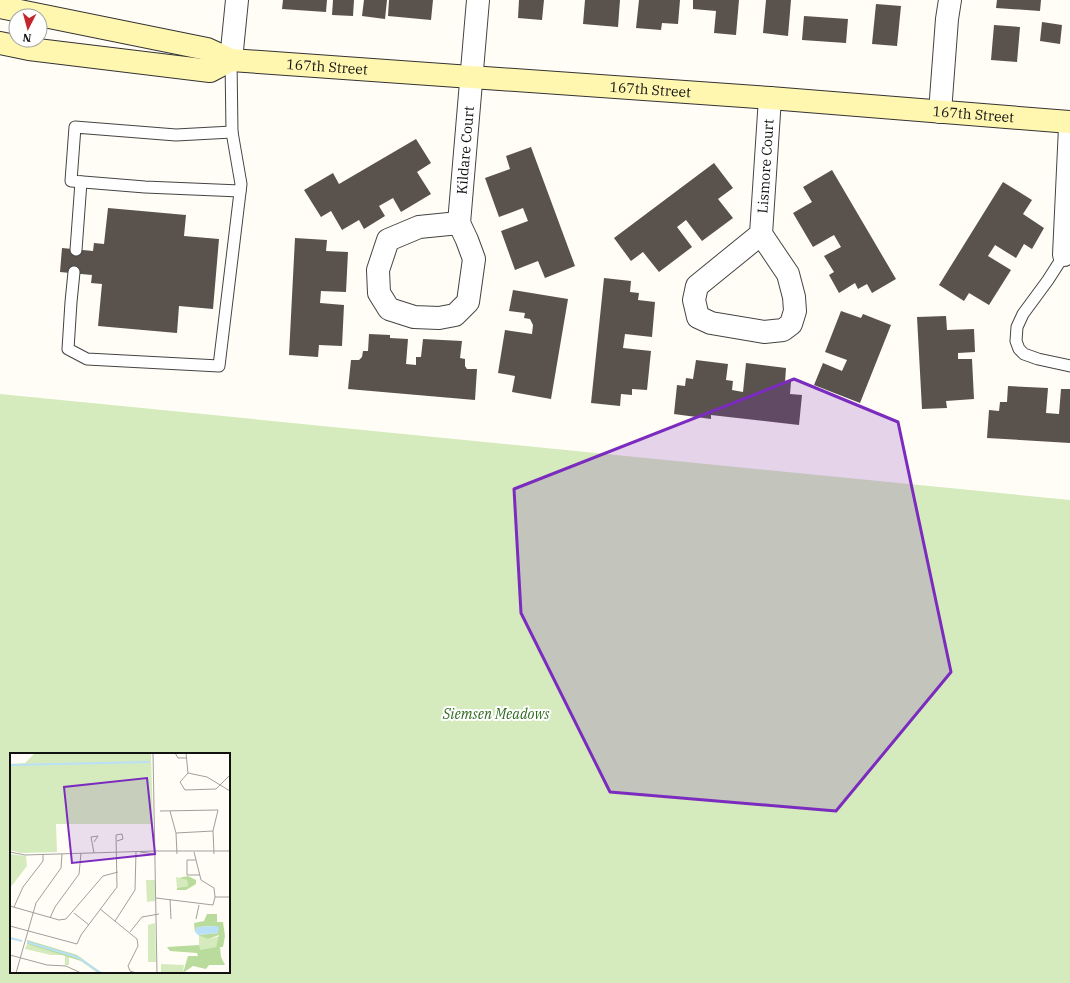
<svg xmlns="http://www.w3.org/2000/svg" width="1070" height="983" font-family="'IBM Plex Serif',serif">
	<style>
		.green { fill: #d5ebbd; fill-rule: evenodd }
		.building { fill: #5a524d }
		.lines { fill: none; stroke-linecap: round; stroke-linejoin: round }
		.lane-casing { stroke: #444; stroke-width: 13 }
		.street-casing { stroke: #444; stroke-width: 24 }
		.secondary-casing { stroke: #333; stroke-width: 24 }
		.lane { stroke: #fff; stroke-width: 11 }
		.street { stroke: #fff; stroke-width: 22 }
		.secondary { stroke: #fff6b0; stroke-width: 22 }
		.marked { fill: #7b2cbf; fill-opacity: 0.2; stroke: #7b2cbf; stroke-width: 3; stroke-linejoin: round }
		.labels { text-anchor: middle; dominant-baseline: central; stroke-width: 4; stroke-linejoin: round; paint-order: stroke }
		.street-label { font-size: 14px; fill: #111; stroke: #fff }
		.park-label { font-size: 14px; font-style: italic; fill: #2f6b1f; stroke: #fff }
		.inset-river { fill: none; stroke: #b9e0f7; stroke-width: 2 }
		.inset-road { fill: none; stroke: #a09f9a; stroke-width: 1 }
		.view { fill: #7b2cbf; fill-opacity: 0.15; stroke: #7b2cbf; stroke-width: 2 }
		.inset-edge { fill: none; stroke: #111; stroke-width: 2 }
	</style>
	<rect width="100%" height="100%" fill="#fffdf5"/>
	<path class="green" d="M 0,394 L 1070,500 L 1070,983 L 0,983 ZM 11,754 L 229,754 L 229,972 L 11,972 Z"/>
	<g class="building">
		<polygon points="283,0 327,0 326,12 282,9"/>
		<polygon points="333,0 354,0 353,16 332,15"/>
		<polygon points="364,0 387,0 385,19 362,16"/>
		<polygon points="389,0 433,0 431,20 388,16"/>
		<polygon points="519,0 544,0 542,20 518,18"/>
		<polygon points="585,0 620,0 618,27 583,24"/>
		<polygon points="639,0 680,0 678,24 662,23 661,30 636,28"/>
		<polygon points="693,0 739,0 736,35 714,33 716,11 693,9"/>
		<polygon points="766,0 791,0 788,36 763,33"/>
		<polygon points="997,0 1041,0 1040,11 996,8"/>
		<polygon points="876,4 901,6 897,46 872,44"/>
		<polygon points="804,16 848,19 846,43 802,40"/>
		<polygon points="1042,22 1062,25 1060,44 1040,41"/>
		<polygon points="994,25 1020,27 1017,62 991,60"/>
		<polygon points="416,139 431,163 417,172 431,194 401,212 393,198 379,206 385,216 364,229 359,220 342,230 331,211 321,217 304,190 333,173 339,184"/>
		<polygon points="531,147 575,266 545,278 538,261 515,270 501,231 528,221 523,208 499,217 485,178 510,169 506,156"/>
		<polygon points="714,163 733,188 718,199 733,218 702,241 686,220 677,227 692,247 659,272 643,252 631,261 614,238"/>
		<polygon points="832,170 896,279 872,293 867,284 858,289 855,283 839,293 829,275 834,272 824,256 841,247 834,235 813,247 793,213 812,202 803,187"/>
		<polygon points="1003,182 1032,200 1023,214 1044,228 1032,249 1024,244 1016,258 995,245 988,256 1011,270 989,305 969,293 964,301 939,285"/>
		<polygon points="108,208 186,215 184,236 219,239 213,309 179,306 177,333 98,326 102,284 91,283 92,275 60,272 62,248 93,251 94,243 104,244"/>
		<polygon points="295,238 327,240 326,251 348,252 346,292 321,291 320,303 344,305 342,346 319,345 318,357 289,355"/>
		<polygon points="604,278 631,281 630,292 639,293 638,300 655,302 652,337 625,334 623,348 651,351 647,390 632,389 632,395 621,394 620,406 591,403"/>
		<polygon points="513,290 568,299 551,399 512,392 515,376 498,373 505,330 532,334 533,325 530,319 524,318 525,313 509,311"/>
		<polygon points="841,311 861,318 863,314 891,325 860,403 814,385 823,363 842,371 847,360 825,352"/>
		<polygon points="946,316 947,330 974,329 975,352 958,353 958,359 972,359 974,399 946,401 947,408 922,409 917,317"/>
		<polygon points="369,334 390,335 390,338 408,339 406,364 416,365 416,357 421,357 423,339 462,341 460,358 465,359 465,366 467,369 477,369 475,400 348,389 351,360 359,360 362,357 363,351 368,351"/>
		<polygon points="696,360 728,364 726,380 733,381 732,390 743,392 746,363 786,368 785,382 791,382 790,394 802,395 799,425 711,415 711,419 674,414 677,385 685,386 686,378 693,379"/>
		<polygon points="1008,386 1048,388 1046,413 1059,414 1061,389 1070,389 1070,443 987,438 989,410 999,411 1000,402 1007,402"/>
	</g>
	<g class="lines">
		<g class="lane-casing">
			<g id="lane">
				<polyline points="232,132 176,135 75,127 71,181 145,187 240,191"/>
				<polyline points="76,250 81,182"/>
				<polyline points="1066,256 1064,255 1048,280 1023,314 1017,327 1016,341 1019,349 1024,354 1038,359 1070,366"/>
				<polyline points="74,272 71,302 68,349 87,359 219,366 241,184 232,132 231,60"/>
			</g>
		</g>
		<g class="street-casing">
			<g id="street">
				<polyline points="231,60 237,0"/>
				<polyline points="940,112 947,19 950,0"/>
				<polygon points="459,223 467,240 474,259 468,302 455,315 439,318 414,317 389,309 379,293 378,270 388,240 419,227"/>
				<path id="s1" d="M 459,223 L 478,0"/>
				<path id="s2" d="M 761,234 L 697,286 L 694,300 L 698,317 L 711,323 L 764,332 L 783,330 L 791,324 L 795,311 L 794,297 L 788,274 L 761,234 L 770,98"/>
				<polyline points="1064,255 1070,127"/>
			</g>
		</g>
		<g class="secondary-casing">
			<g id="secondary">
				<path id="s3" d="M 0,7 L 207,49 L 231,60 L 770,98 L 1070,122"/>
				<polyline points="0,43 29,49 210,71 231,60"/>
			</g>
		</g>
		<use href="#lane" class="lane"/>
		<use href="#street" class="street"/>
		<use href="#secondary" class="secondary"/>
	</g>
	<path class="marked" d="M 794,379 L 898,422 L 951,672 L 836,811 L 610,792 L 521,613 L 514,489 Z"/>
	<g class="labels">
		<g class="street-label">
			<text stroke="none"><textPath href="#s3" startOffset="334">167th Street</textPath></text>
			<text stroke="none"><textPath href="#s3" startOffset="658">167th Street</textPath></text>
			<text stroke="none"><textPath href="#s3" startOffset="982">167th Street</textPath></text>
			<text stroke="none"><textPath href="#s1" startOffset="73">Kildare Court</textPath></text>
			<text stroke="none"><textPath href="#s2" startOffset="379">Lismore Court</textPath></text>
		</g>
		<g class="park-label">
			<text x="496" y="714">Siemsen Meadows</text>
		</g>
	</g>
	<g transform="translate(10 753)">
		<rect width="220" height="220" fill="#fffdf5"/>
		<path d="M 25,0 L 141,0 L 143,71 L 46,71 L 47,99 L 11,100 L 0,97 L 0,11 L 15,10 ZM 0,101 L 16,103 L 17,113 L 0,135 ZM 166,124 L 177,127 L 178,133 L 167,135 ZM 136,127 L 145,127 L 145,148 L 137,149 ZM 145,170 L 146,209 L 138,209 L 138,172 ZM 189,182 L 198,186 L 210,183 L 206,194 L 189,198 ZM 17,191 L 55,202 L 59,203 L 59,212 L 55,212 L 55,202 L 41,202 L 15,196 ZM 151,211 L 174,212 L 173,220 L 151,220 Z" fill="#d5ebbd"/>
		<path d="M 178,123 L 186,127 L 186,131 L 176,137 L 167,137 L 167,135 L 178,133 L 177,127 L 169,125 ZM 197,161 L 207,161 L 207,169 L 213,169 L 215,183 L 213,194 L 210,194 L 211,204 L 215,212 L 199,212 L 196,216 L 183,213 L 173,220 L 178,203 L 188,203 L 187,200 L 160,198 L 157,194 L 189,192 L 190,197 L 206,194 L 209,182 L 198,186 L 188,182 L 208,180 L 206,173 L 187,174 L 185,179 L 184,170 L 194,168 ZM 17,187 L 67,202 L 92,220 L 88,220 L 71,208 L 17,191 Z" fill="#b9dc9c"/>
		<path d="M 206,173 L 209,174 L 208,180 L 188,182 L 185,179 L 187,174 Z" fill="#b9e0f7"/>
		<path class="inset-river" d="M 0,12 L 140,9M 0,185 L 12,188M 17,189 L 67,204 L 91,220"/>
		<path class="inset-road" d="M 143,0 L 147,220M 165,0 L 168,5 L 176,5M 176,0 L 178,20 L 197,24 L 220,38M 178,20 L 170,29 L 175,37 L 206,36 L 220,22M 150,58 L 208,57 L 203,78 L 204,101M 160,58 L 166,80 L 167,101M 166,80 L 203,78M 84,89 L 88,83 L 81,84 L 84,100M 145,98 L 220,98M 0,99 L 15,102 L 145,98M 130,99 L 145,101M 184,99 L 191,127 L 204,135 L 205,144M 186,107 L 177,107 L 177,122 L 190,122M 146,145 L 203,152 L 205,144 L 220,144M 160,146 L 161,166M 0,153 L 49,167 L 56,166 L 93,123 L 108,119M 4,154 L 13,134 L 33,108 L 33,101M 90,156 L 127,186 L 128,193 L 118,213 L 120,218 L 126,220M 64,160 L 79,172M 40,165 L 45,154 L 69,121 L 71,100M 186,166 L 189,152M 105,168 L 125,137 L 126,99M 0,173 L 67,191 L 71,182 L 107,134 L 106,82 L 112,81 L 113,86 L 107,88M 120,179 L 132,164 L 149,161M 0,202 L 37,212 L 56,213 L 71,220M 6,220 L 26,150 L 51,115 L 52,101M 134,220 L 150,220"/>
		<path class="view" d="M 137,25 L 145,101 L 62,110 L 54,34 Z"/>
		<rect width="220" height="220" class="inset-edge"/>
	</g>
	<g transform="translate(28 28) rotate(186)"><circle r="19" fill="#ffffff" stroke="#a0a0a0"/>
	<path d="M0-3L7 15L0 10L-7 15Z" fill="#c4262e"/>
	<text y="-6" font-size="11" font-weight="bold" text-anchor="middle" fill="#111111">N</text>
	</g>
</svg>
